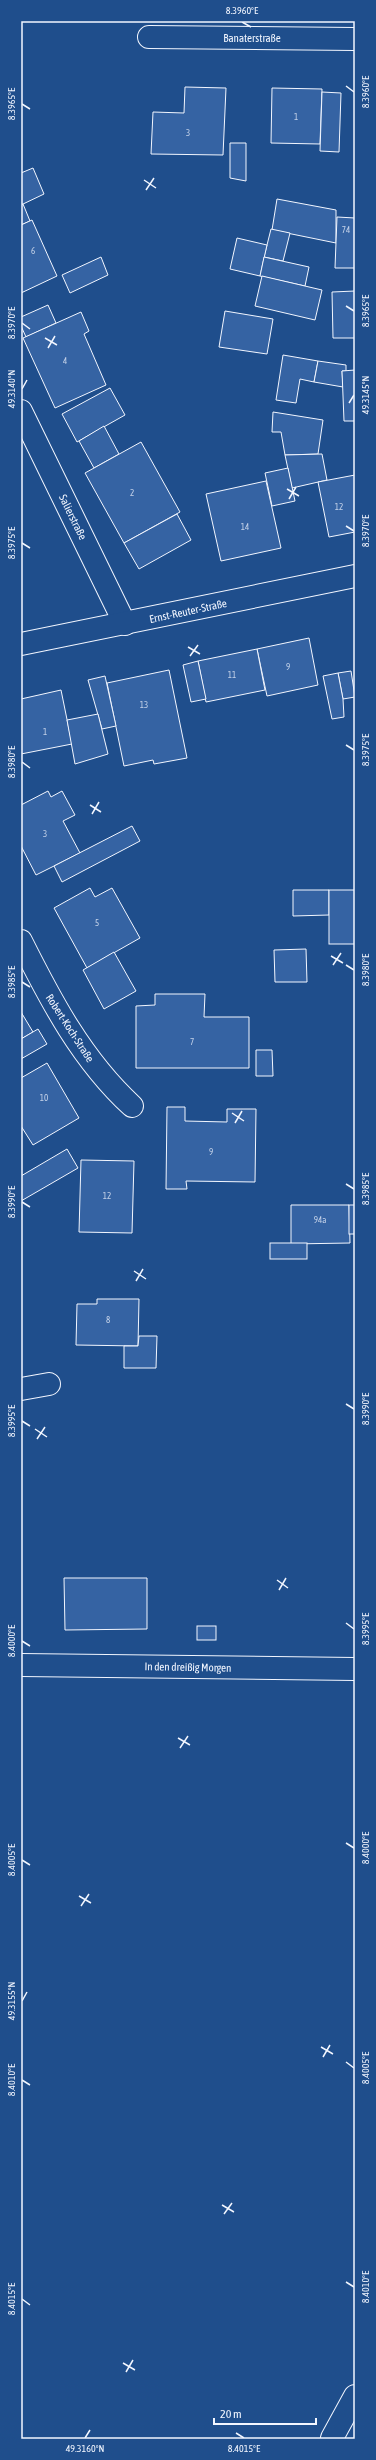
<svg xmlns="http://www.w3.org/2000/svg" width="376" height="2460" font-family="'Asap Condensed',sans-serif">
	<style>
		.building { fill: #3563a3; stroke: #f2f6ff }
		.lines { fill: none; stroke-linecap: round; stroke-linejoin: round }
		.minor-casing { stroke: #f2f6ff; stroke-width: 24 }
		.major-casing { stroke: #f2f6ff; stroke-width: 24 }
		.minor { stroke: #1f4e8c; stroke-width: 22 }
		.major { stroke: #1f4e8c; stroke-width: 22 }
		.ticks { fill: none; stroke: #f2f6ff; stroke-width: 1.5 }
		.labels { text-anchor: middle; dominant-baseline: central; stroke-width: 3; stroke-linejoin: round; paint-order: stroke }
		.number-label { font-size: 9px; fill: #c3d1e8 }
		.street-label { font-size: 11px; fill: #f2f6ff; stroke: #1f4e8c }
		.neatline { fill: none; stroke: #f2f6ff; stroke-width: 1.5 }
		.ticks-label { font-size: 10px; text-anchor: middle; fill: #f2f6ff }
	</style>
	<rect width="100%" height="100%" fill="#1f4e8c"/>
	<g class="building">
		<polygon points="185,87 226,88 223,155 151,154 153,112 184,113"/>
		<polygon points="272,88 322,89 320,144 271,143"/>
		<polygon points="322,92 341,93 339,152 320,151"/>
		<polygon points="230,143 246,143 246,181 230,178"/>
		<polygon points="33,168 44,194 21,205 21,173"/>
		<polygon points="277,199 336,210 336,243 272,230"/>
		<polygon points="23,204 30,221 21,225 21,205"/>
		<polygon points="337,217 355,218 355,268 335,268"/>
		<polygon points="32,220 57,276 21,293 21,225"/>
		<polygon points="271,229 290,233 283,261 264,257"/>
		<polygon points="237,238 267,245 260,276 230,269"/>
		<polygon points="101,257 108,275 70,293 62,275"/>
		<polygon points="264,257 309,267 305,286 260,276"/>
		<polygon points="262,276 322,290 315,320 255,306"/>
		<polygon points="355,291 355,338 333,338 332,292"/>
		<polygon points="48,305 56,323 26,337 21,326 21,317"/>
		<polygon points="225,311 273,319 267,354 219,347"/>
		<polygon points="81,312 89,331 84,334 106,385 55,408 23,338"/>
		<polygon points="283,355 318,361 314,382 300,379 296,403 276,400"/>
		<polygon points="318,361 346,365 346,371 342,371 343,387 314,382"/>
		<polygon points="355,370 355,421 344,421 342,371"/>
		<polygon points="110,388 125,415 77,442 62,414"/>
		<polygon points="273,412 323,420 318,454 285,455 281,432 272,432"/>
		<polygon points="104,426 119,454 94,468 79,441"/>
		<polygon points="141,442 180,512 124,543 85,473"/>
		<polygon points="322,454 327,480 292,488 285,455"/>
		<polygon points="288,468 295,501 272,506 265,473"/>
		<polygon points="355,475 355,532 329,537 318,482"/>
		<polygon points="266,481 281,548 221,561 206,494"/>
		<polygon points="177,514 191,540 139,569 124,543"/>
		<polygon points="309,638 318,685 267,696 257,649"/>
		<polygon points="257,649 265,690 206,702 198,661"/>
		<polygon points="198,661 206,699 191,702 183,665"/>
		<polygon points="169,670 187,758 154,764 153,760 124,766 107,683"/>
		<polygon points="351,671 355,697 343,699 338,673"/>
		<polygon points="338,673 343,699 344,717 332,719 323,676"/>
		<polygon points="105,676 116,726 102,729 88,680"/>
		<polygon points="61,690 72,744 21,754 21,699"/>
		<polygon points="98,714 108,754 75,764 67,720"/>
		<polygon points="48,791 51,797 62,791 75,815 63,821 80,853 36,875 21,846 21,805"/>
		<polygon points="132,826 140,841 62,882 54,866"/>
		<polygon points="90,888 95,897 112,888 140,938 87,968 54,908"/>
		<polygon points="293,890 329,890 329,915 293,916"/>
		<rect x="329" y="890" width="26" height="54"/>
		<polygon points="306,949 307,982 275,982 274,950"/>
		<polygon points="114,952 136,991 104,1009 83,970"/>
		<polygon points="155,994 205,994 204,1017 249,1017 249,1068 136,1068 136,1006 155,1005"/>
		<polygon points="21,1012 33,1032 21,1039"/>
		<polygon points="38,1029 47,1044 21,1059 21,1039"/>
		<polygon points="256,1050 272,1050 273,1076 256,1076"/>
		<polygon points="47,1063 79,1118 33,1145 21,1126 21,1078"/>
		<polygon points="167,1107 185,1107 185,1121 227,1122 227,1109 256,1109 255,1182 186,1181 187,1189 166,1189"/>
		<polygon points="67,1149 78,1168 21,1201 21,1176"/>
		<polygon points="81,1160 134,1161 132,1233 79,1232"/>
		<polygon points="291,1205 349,1205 350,1243 291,1244"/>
		<rect x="349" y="1205" width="6" height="29"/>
		<rect x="270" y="1243" width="37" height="16"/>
		<polygon points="97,1299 139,1299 138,1346 76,1345 77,1304 97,1304"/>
		<polygon points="139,1336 157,1336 156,1368 124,1368 124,1346 138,1346"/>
		<polygon points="64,1578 147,1578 147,1629 65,1630"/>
		<rect x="197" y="1626" width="19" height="14"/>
	</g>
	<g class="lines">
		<g class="minor-casing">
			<g id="minor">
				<polyline points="149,37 355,39"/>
				<polyline points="21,411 125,624"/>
				<polyline points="21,644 355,576"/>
				<path d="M 21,941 C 51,1001 82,1060 132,1106"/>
				<polyline points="21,1389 49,1384"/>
				<polyline points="21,1665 355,1669"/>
			</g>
		</g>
		<g class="major-casing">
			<polyline id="major" points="332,2438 355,2396"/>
		</g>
		<use href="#minor" class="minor"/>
		<use href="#major" class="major"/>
	</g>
	<path class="ticks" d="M 242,22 L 251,27M 346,86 L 354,92M 22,104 L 30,109M 144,180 L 156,188M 146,190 L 154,178M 346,306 L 354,311M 22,323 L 30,329M 45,338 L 57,345M 48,348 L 55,336M 22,389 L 27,380M 349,403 L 354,395M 287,489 L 299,496M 289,499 L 296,487M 346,526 L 354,531M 22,543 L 30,548M 188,647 L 200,654M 190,656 L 198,645M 346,745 L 354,750M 22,762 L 30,768M 90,805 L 101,812M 92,814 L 99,802M 331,956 L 343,963M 333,965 L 341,953M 346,965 L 354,970M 22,982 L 30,987M 232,1113 L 244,1121M 235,1123 L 242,1111M 346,1184 L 354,1189M 22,1202 L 30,1207M 134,1271 L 146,1279M 136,1281 L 143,1269M 346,1404 L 354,1409M 22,1421 L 30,1426M 35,1429 L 47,1437M 37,1439 L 45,1427M 277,1580 L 288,1588M 279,1590 L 286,1578M 346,1623 L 354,1629M 22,1641 L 30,1646M 178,1738 L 190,1745M 180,1748 L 188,1736M 346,1843 L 354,1848M 22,1860 L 30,1865M 79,1896 L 91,1903M 81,1906 L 89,1894M 22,2001 L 27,1992M 321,2047 L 333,2054M 323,2057 L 330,2045M 346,2062 L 354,2068M 22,2080 L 30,2085M 222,2205 L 234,2212M 224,2214 L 232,2203M 346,2282 L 354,2287M 22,2299 L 30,2305M 123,2363 L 135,2370M 126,2372 L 133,2360M 236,2433 L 244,2438M 85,2438 L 90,2430"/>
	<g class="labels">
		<g class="number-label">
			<text x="296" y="117">1</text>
			<text x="188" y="133">3</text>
			<text x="346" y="230">74</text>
			<text x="33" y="251">6</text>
			<text x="65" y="361">4</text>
			<text x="132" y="493">2</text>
			<text x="339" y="507">12</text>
			<text x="245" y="527">14</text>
			<text x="288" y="667">9</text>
			<text x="232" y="675">11</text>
			<text x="144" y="705">13</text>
			<text x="45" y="732">1</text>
			<text x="45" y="834">3</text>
			<text x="97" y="923">5</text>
			<text x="192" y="1042">7</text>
			<text x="44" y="1098">10</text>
			<text x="211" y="1152">9</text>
			<text x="107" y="1196">12</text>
			<text x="320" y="1220">94a</text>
			<text x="108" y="1320">8</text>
		</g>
		<g class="street-label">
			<text x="252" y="38">Banaterstraße</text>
			<text transform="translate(73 517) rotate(64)">Salierstraße</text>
			<text transform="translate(188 611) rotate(-12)">Ernst-Reuter-Straße</text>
			<text transform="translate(70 1028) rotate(57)">Robert-Koch-Straße</text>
			<text transform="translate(188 1667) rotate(1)">In den dreißig Morgen</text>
		</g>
	</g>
	<rect width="376" height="2460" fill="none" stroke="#1f4e8c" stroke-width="44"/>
	<path d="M214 2418v6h102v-6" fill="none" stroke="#f2f6ff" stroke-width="2"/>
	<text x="220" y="2418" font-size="12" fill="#f2f6ff" stroke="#1f4e8c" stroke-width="3" paint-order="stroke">20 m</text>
	<rect x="22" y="22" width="332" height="2416" class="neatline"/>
	<g class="ticks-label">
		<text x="242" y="14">8.3960°E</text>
		<text transform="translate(365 92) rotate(-90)" y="4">8.3960°E</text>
		<text transform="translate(11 104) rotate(-90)" y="4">8.3965°E</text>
		<text transform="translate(365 311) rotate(-90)" y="4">8.3965°E</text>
		<text transform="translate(11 323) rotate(-90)" y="4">8.3970°E</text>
		<text transform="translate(11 389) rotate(-90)" y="4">49.3140°N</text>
		<text transform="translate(365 395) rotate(-90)" y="4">49.3145°N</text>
		<text transform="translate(365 531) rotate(-90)" y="4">8.3970°E</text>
		<text transform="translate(11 543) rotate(-90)" y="4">8.3975°E</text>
		<text transform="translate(365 750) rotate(-90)" y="4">8.3975°E</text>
		<text transform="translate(11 762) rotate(-90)" y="4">8.3980°E</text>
		<text transform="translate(365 970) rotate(-90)" y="4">8.3980°E</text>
		<text transform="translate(11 982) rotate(-90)" y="4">8.3985°E</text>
		<text transform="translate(365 1189) rotate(-90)" y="4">8.3985°E</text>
		<text transform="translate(11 1202) rotate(-90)" y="4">8.3990°E</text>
		<text transform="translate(365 1409) rotate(-90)" y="4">8.3990°E</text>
		<text transform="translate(11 1421) rotate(-90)" y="4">8.3995°E</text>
		<text transform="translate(365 1629) rotate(-90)" y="4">8.3995°E</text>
		<text transform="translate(11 1641) rotate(-90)" y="4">8.4000°E</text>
		<text transform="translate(365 1848) rotate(-90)" y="4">8.4000°E</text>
		<text transform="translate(11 1860) rotate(-90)" y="4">8.4005°E</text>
		<text transform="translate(11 2001) rotate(-90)" y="4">49.3155°N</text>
		<text transform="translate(365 2068) rotate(-90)" y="4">8.4005°E</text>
		<text transform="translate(11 2080) rotate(-90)" y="4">8.4010°E</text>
		<text transform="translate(365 2287) rotate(-90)" y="4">8.4010°E</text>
		<text transform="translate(11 2299) rotate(-90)" y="4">8.4015°E</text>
		<text x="85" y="2452">49.3160°N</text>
		<text x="244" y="2452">8.4015°E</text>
	</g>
</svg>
